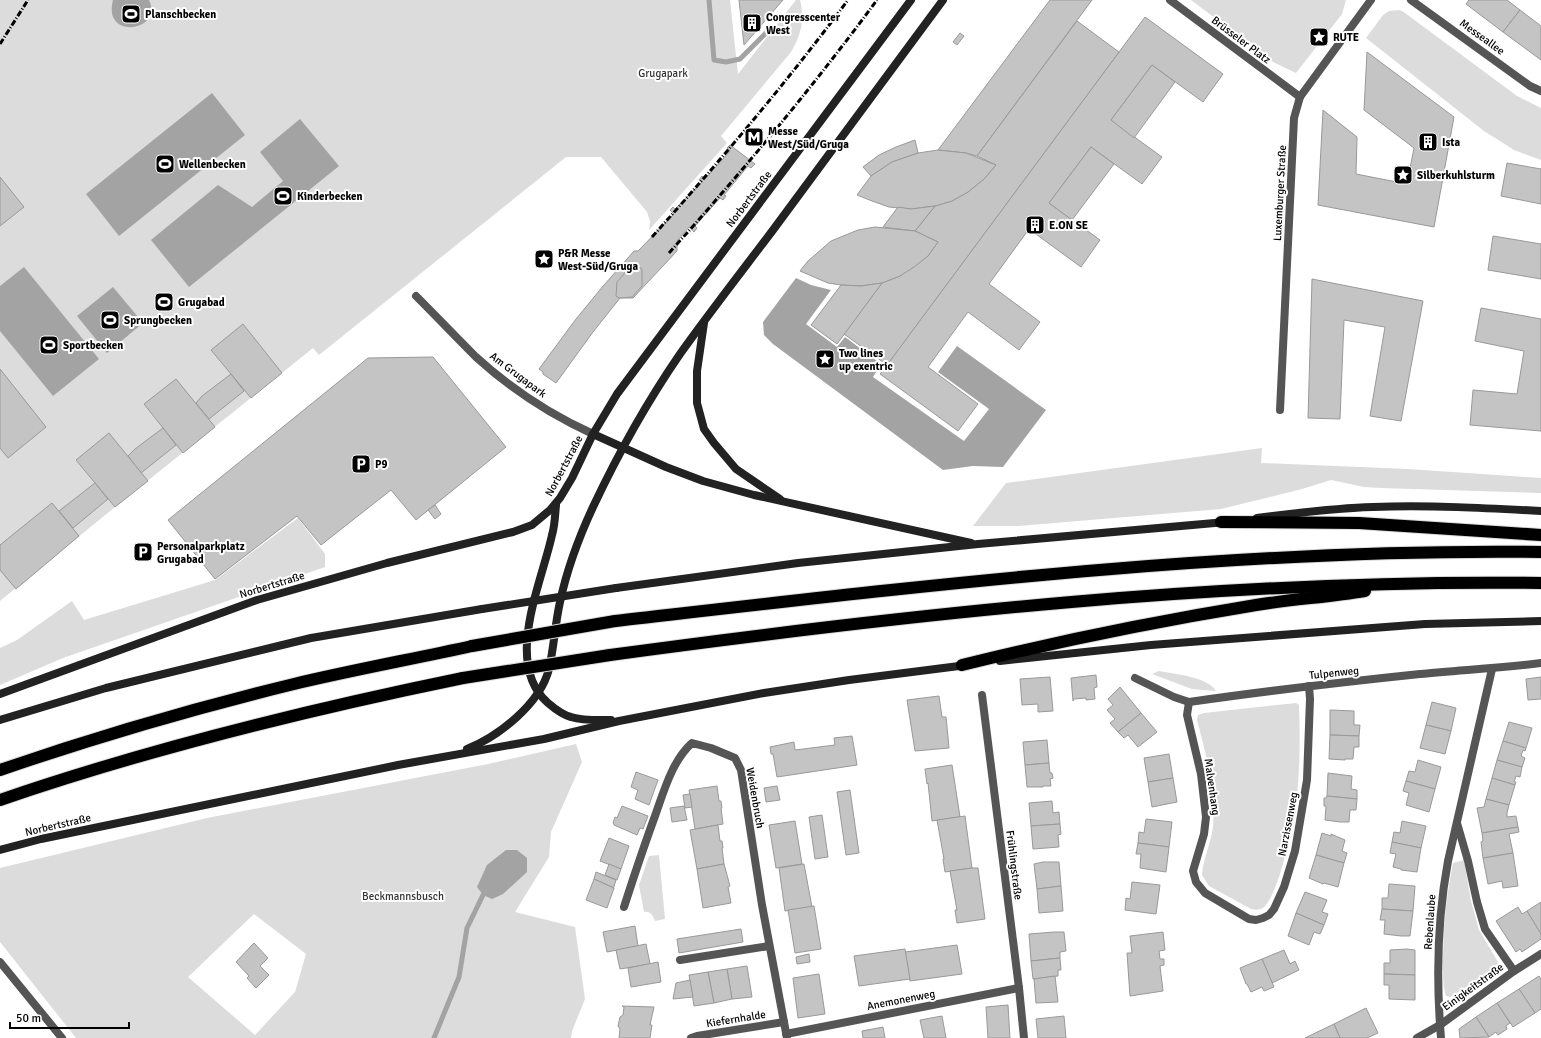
<svg xmlns="http://www.w3.org/2000/svg" width="1541" height="1038" font-family="Signika,sans-serif">
	<style>
		.green { fill: #dcdcdc; fill-rule: evenodd }
		.water { fill: #a3a3a3 }
		.lines { fill: none; stroke-linecap: round; stroke-linejoin: round }
		.stream { stroke: #a3a3a3; stroke-width: 5 }
		.building { fill: #c4c4c4; stroke: #999 }
		.motorway-casing { stroke: #dbdbdb; stroke-width: 14 }
		.minor { stroke: #555; stroke-width: 8 }
		.secondary { stroke: #222; stroke-width: 8 }
		.motorway { stroke: #000; stroke-width: 12 }
		.rail { stroke: #000; stroke-width: 3; stroke-dasharray: 6 2 1 2; stroke-linecap: butt }
		.motorway-bridge-casing { stroke: #dbdbdb; stroke-width: 14; stroke-linecap: butt }
		.secondary-bridge { stroke: #222; stroke-width: 8 }
		.motorway-bridge { stroke: #000; stroke-width: 12 }
		.labels { text-anchor: middle; dominant-baseline: central; stroke-width: 4; stroke-linejoin: round; paint-order: stroke }
		.poi-label { font-size: 11px; font-weight: bold; fill: #000; stroke: #fff; text-anchor: start }
		.street-label { font-size: 11px; fill: #000; stroke: #fff }
		.park-label { font-size: 11px; fill: #333; stroke: #fff }
	</style>
	<rect width="100%" height="100%" fill="#fff"/>
	<g class="green">
		<path d="M 0,0 L 730,0 L 738,74 L 796,0 L 800,0 C 805,20 801,35 791,52 L 721,136 L 727,143 L 649,230 L 650,221 L 647,212 L 601,157 L 566,157 L 319,355 L 313,348 L 115,507 L 0,601 Z"/>
		<polygon points="1191,0 1346,0 1342,14 1296,73 1273,62"/>
		<polygon points="1400,10 1405,13 1517,96 1541,108 1541,160 1514,150 1484,131 1366,38 1383,15 1389,11"/>
		<polygon points="1262,448 1261,463 1408,469 1541,478 1541,493 1381,488 1364,487 1331,480 1302,489 1221,509 1019,526 973,526 1006,483"/>
		<polygon points="298,518 325,554 325,567 63,658 0,685 0,648 17,640 72,601 84,620 215,580"/>
		<path d="M 1159,671 C 1175,674 1208,677 1216,691 L 1192,689 L 1152,674 Z"/>
		<path d="M 1296,703 L 1299,705 C 1300,731 1300,758 1298,785 C 1296,809 1281,894 1263,908 C 1259,910 1256,910 1251,909 L 1209,886 L 1202,875 C 1203,859 1211,843 1213,827 C 1216,791 1206,754 1197,720 L 1198,715 L 1204,713 Z"/>
		<path d="M 576,744 L 582,762 L 551,832 L 549,857 L 515,912 L 575,927 L 585,999 L 572,1031 L 571,1038 L 76,1038 L 0,942 L 0,868 L 207,818 L 488,764 ZM 254,914 L 306,954 L 295,992 L 255,1035 L 188,977 Z"/>
		<path d="M 659,855 L 665,919 L 655,921 C 652,915 651,911 644,912 L 639,885 L 649,856 Z"/>
		<path d="M 1464,860 L 1471,901 L 1479,930 L 1498,962 L 1498,966 L 1451,997 L 1446,996 C 1443,986 1443,976 1443,965 C 1443,931 1446,897 1453,863 Z"/>
	</g>
	<g class="water">
		<path d="M 113,0 L 149,0 C 164,31 102,41 113,0 Z"/>
		<polygon points="212,93 245,135 119,236 86,194"/>
		<polygon points="300,119 339,166 189,287 151,240 218,185 252,207 283,181 260,152"/>
		<polygon points="24,267 99,359 53,396 0,331 0,286"/>
		<polygon points="796,278 811,285 831,290 806,324 837,347 845,337 881,364 873,377 964,441 989,409 938,372 957,346 1046,410 1003,467 973,466 943,470 773,344 764,335 763,322"/>
		<polygon points="113,287 143,323 107,353 77,316"/>
		<polygon points="506,850 517,850 527,858 527,872 503,894 492,899 483,895 477,887 487,865"/>
	</g>
	<g class="lines">
		<g class="stream">
			<polyline points="709,0 714,60 726,62 740,59 769,30"/>
			<polyline points="434,1038 459,977 467,928 483,895"/>
		</g>
	</g>
	<g class="building">
		<polygon points="739,0 783,0 744,45"/>
		<polygon points="1050,0 1092,0 977,156 966,153 938,150"/>
		<polygon points="1469,0 1507,0 1520,10 1503,32 1466,4"/>
		<polygon points="1520,10 1541,26 1541,60 1503,32"/>
		<polygon points="1145,17 1223,74 1203,102 1152,65 1111,120 1162,157 1142,184 1091,147 1049,203 1100,240 1081,267 1029,229 989,284 1040,322 1019,350 968,312 928,367 978,404 958,431 880,374"/>
		<polygon points="1077,21 1119,52 887,365 844,334 882,283 900,276 928,256 938,242 915,231 935,206 952,201 968,192 984,179 996,165 977,156"/>
		<polygon points="960,33 964,36 957,45 953,42"/>
		<polygon points="1367,52 1454,117 1434,227 1318,205 1323,110 1357,137 1356,174 1407,184 1414,148 1364,110"/>
		<polygon points="1152,65 1175,82 1134,138 1111,120"/>
		<polygon points="915,140 918,153 892,162 871,176 863,167 879,155 896,147"/>
		<polygon points="730,145 755,164 751,168 748,166 724,195 726,196 723,200 720,198 695,226 697,228 694,232 689,227 677,241 677,251 633,298 620,298 593,332 556,383 543,374 543,372 539,369 576,319 604,285 634,251 638,251 674,214 670,210 673,207 675,209 702,182 699,180 702,176 705,179 730,151 727,148"/>
		<polygon points="1091,147 1114,164 1072,220 1049,203"/>
		<polygon points="938,150 966,153 996,165 984,179 968,192 952,201 935,206 911,209 889,207 872,201 857,195 871,176 892,162 918,153"/>
		<polygon points="1507,163 1541,169 1541,204 1501,196"/>
		<polygon points="0,177 24,207 0,226"/>
		<polygon points="935,206 915,231 883,227 898,207 911,209"/>
		<polygon points="875,227 915,231 938,242 928,256 914,267 900,276 882,283 861,286 841,285 828,283 800,271 808,261 831,241 858,230"/>
		<polygon points="1493,236 1541,244 1541,279 1488,270"/>
		<polygon points="629,268 641,268 642,270 642,286 632,297 619,298 616,296 617,282"/>
		<polygon points="1312,279 1423,301 1401,421 1370,416 1385,327 1344,320 1340,419 1308,418"/>
		<polygon points="882,283 837,344 811,325 841,285 861,286"/>
		<polygon points="1481,308 1541,319 1541,431 1470,425 1473,390 1517,394 1524,351 1475,341"/>
		<polygon points="243,324 282,373 251,398 211,350"/>
		<polygon points="433,357 506,447 416,520 391,490 321,545 297,516 215,579 168,520 368,358"/>
		<polygon points="0,369 46,427 8,458 0,448"/>
		<polygon points="231,374 244,391 209,419 196,403 202,396"/>
		<polygon points="176,379 215,427 183,453 144,404"/>
		<polygon points="163,428 176,445 141,473 128,456 135,449"/>
		<polygon points="109,433 148,481 115,507 76,460"/>
		<polygon points="95,483 108,499 73,528 59,511"/>
		<polygon points="52,503 79,536 16,589 0,570 0,545"/>
		<polygon points="435,505 441,514 435,519 428,510"/>
		<polygon points="1096,675 1097,687 1094,688 1095,699 1086,700 1086,698 1074,699 1073,701 1071,678"/>
		<polygon points="1050,677 1053,711 1038,712 1038,704 1022,705 1020,679"/>
		<polygon points="1541,677 1541,699 1528,700 1526,679"/>
		<polygon points="1120,687 1141,713 1118,732 1110,723 1115,719 1107,710 1113,705 1108,699"/>
		<polygon points="939,696 942,717 946,717 949,748 915,751 907,700"/>
		<polygon points="1432,702 1456,708 1451,731 1426,725"/>
		<polygon points="1330,710 1354,711 1354,725 1360,725 1359,736 1330,735"/>
		<polygon points="1141,713 1157,732 1138,747 1128,735 1124,738 1118,732"/>
		<polygon points="1509,722 1532,728 1526,748 1503,741"/>
		<polygon points="1426,725 1451,731 1445,754 1420,748"/>
		<polygon points="1330,735 1359,736 1359,747 1354,747 1353,759 1345,759 1345,760 1329,759"/>
		<polygon points="852,736 857,765 777,777 773,754 771,754 770,747 794,742 795,750 835,745 834,738"/>
		<polygon points="1047,740 1049,763 1025,765 1023,742"/>
		<polygon points="1503,741 1526,748 1525,751 1523,750 1521,756 1525,758 1522,767 1497,760"/>
		<polygon points="1169,754 1173,778 1148,782 1144,758"/>
		<polygon points="1418,760 1441,767 1435,789 1406,781 1409,771 1415,772"/>
		<polygon points="1497,760 1522,767 1520,777 1516,776 1514,782 1516,782 1515,785 1492,778"/>
		<polygon points="1049,763 1050,773 1052,773 1053,778 1050,779 1051,786 1043,786 1043,787 1027,787 1025,765"/>
		<polygon points="952,765 960,817 932,821 928,783 927,784 925,769"/>
		<polygon points="636,772 658,780 649,805 635,799 638,790 631,787"/>
		<polygon points="1328,773 1352,776 1351,789 1357,790 1357,799 1327,796"/>
		<polygon points="1173,778 1177,802 1152,807 1148,782"/>
		<polygon points="1492,778 1515,785 1509,805 1486,799"/>
		<polygon points="1406,781 1435,789 1429,812 1406,805 1409,793 1403,791"/>
		<polygon points="717,786 719,801 721,801 722,808 721,808 723,824 695,829 689,790"/>
		<polygon points="777,786 780,800 766,802 764,788"/>
		<polygon points="850,790 859,853 846,855 837,792"/>
		<polygon points="690,794 692,807 685,808 683,795"/>
		<polygon points="1327,796 1357,799 1356,810 1350,810 1349,822 1340,822 1325,820 1326,806 1324,806 1324,798 1326,798"/>
		<polygon points="1486,799 1509,805 1507,813 1507,817 1516,816 1518,827 1482,833 1477,808 1484,807"/>
		<polygon points="1052,801 1053,813 1059,812 1060,824 1031,826 1029,803"/>
		<polygon points="622,806 648,816 643,829 640,828 637,835 614,825 614,824 613,823 615,817 617,818"/>
		<polygon points="684,806 687,820 672,822 670,808"/>
		<polygon points="822,815 828,857 815,859 809,817"/>
		<polygon points="965,816 972,868 945,872 943,859 944,859 937,820"/>
		<polygon points="1146,819 1172,822 1169,847 1138,843 1139,832 1144,833"/>
		<polygon points="795,821 802,864 776,868 769,825"/>
		<polygon points="1402,821 1426,826 1421,848 1392,842 1394,832 1400,833"/>
		<polygon points="1060,824 1061,834 1058,835 1059,847 1033,849 1031,826"/>
		<polygon points="718,825 720,841 722,841 723,848 722,848 724,864 697,869 690,830"/>
		<polygon points="1518,827 1519,832 1509,834 1513,853 1483,858 1481,842 1483,841 1482,833"/>
		<polygon points="1322,833 1331,836 1331,834 1345,840 1342,851 1347,853 1344,863 1316,855"/>
		<polygon points="609,838 629,846 621,869 600,861"/>
		<polygon points="1392,842 1421,848 1417,872 1401,870 1401,869 1393,867 1396,854 1390,853"/>
		<polygon points="1138,843 1169,847 1166,872 1140,868 1141,854 1136,854"/>
		<polygon points="1513,853 1518,886 1503,888 1502,881 1488,884 1483,858"/>
		<polygon points="1316,855 1344,863 1338,887 1324,883 1323,884 1309,878"/>
		<polygon points="1043,862 1059,862 1061,886 1037,889 1034,864"/>
		<polygon points="609,864 621,869 617,880 605,875"/>
		<polygon points="724,864 730,886 728,887 731,903 703,908 697,869"/>
		<polygon points="804,864 812,907 785,911 779,868"/>
		<polygon points="972,868 978,868 985,919 957,923 955,910 957,910 950,871"/>
		<polygon points="596,872 616,880 613,890 614,888 594,879"/>
		<polygon points="594,879 614,888 607,908 586,900"/>
		<polygon points="1132,882 1160,885 1156,914 1125,910 1126,898 1130,899"/>
		<polygon points="1389,884 1415,886 1413,911 1382,909 1382,898 1388,898"/>
		<polygon points="1061,886 1063,911 1039,913 1037,889"/>
		<polygon points="1305,892 1327,900 1322,912 1328,914 1324,925 1296,913"/>
		<polygon points="1541,902 1541,934 1527,911"/>
		<polygon points="814,906 821,949 795,953 788,910"/>
		<polygon points="1518,907 1522,914 1527,911 1541,934 1541,939 1522,952 1520,949 1516,952 1496,921"/>
		<polygon points="1382,909 1413,911 1410,936 1401,936 1384,934 1385,920 1380,920"/>
		<polygon points="1296,913 1324,925 1320,934 1314,932 1309,945 1288,936"/>
		<polygon points="635,926 638,946 607,952 603,932"/>
		<polygon points="741,929 743,942 679,953 677,939"/>
		<polygon points="1054,932 1064,932 1066,951 1060,952 1060,958 1031,961 1029,934"/>
		<polygon points="1163,932 1165,950 1159,951 1160,959 1164,959 1164,965 1160,966 1163,991 1130,996 1127,953 1132,953 1130,936"/>
		<polygon points="254,943 268,958 260,966 269,975 256,988 247,978 249,976 236,962"/>
		<polygon points="646,944 650,964 620,969 616,950"/>
		<polygon points="957,945 962,974 910,981 905,952"/>
		<polygon points="905,949 910,979 859,986 854,956"/>
		<polygon points="1407,949 1415,950 1415,975 1384,974 1384,963 1390,963 1390,950"/>
		<polygon points="1284,950 1290,964 1295,961 1299,970 1272,983 1262,959"/>
		<polygon points="809,954 810,962 797,964 796,957"/>
		<polygon points="1060,958 1061,970 1058,970 1058,976 1033,979 1031,961"/>
		<polygon points="1262,959 1274,987 1264,991 1262,987 1251,992 1247,984 1246,984 1240,968"/>
		<polygon points="658,962 661,982 631,987 628,968"/>
		<polygon points="747,966 752,997 732,999 727,969"/>
		<polygon points="727,969 732,999 714,1003 708,972"/>
		<polygon points="708,972 714,1003 694,1006 689,975"/>
		<polygon points="819,974 825,1014 798,1018 793,978"/>
		<polygon points="1384,974 1415,975 1415,1000 1389,999 1389,985 1384,985"/>
		<polygon points="1055,976 1058,1002 1036,1003 1034,979"/>
		<polygon points="1539,976 1541,979 1541,1009 1535,1013 1519,989"/>
		<polygon points="690,980 693,997 673,999 676,983"/>
		<polygon points="1519,989 1535,1013 1513,1027 1497,1003"/>
		<polygon points="1497,1003 1510,1023 1506,1026 1507,1029 1498,1035 1496,1032 1489,1037 1476,1017"/>
		<polygon points="1008,1005 1010,1038 988,1038 986,1007"/>
		<polygon points="622,1006 654,1007 650,1025 652,1025 650,1038 619,1038 620,1029 618,1026 620,1017 623,1015 624,1007"/>
		<polygon points="1366,1008 1378,1033 1367,1038 1340,1038 1334,1024"/>
		<polygon points="942,1016 946,1038 924,1038 920,1020"/>
		<polygon points="1064,1016 1066,1038 1038,1038 1036,1019"/>
		<polygon points="1476,1017 1489,1037 1460,1038 1459,1029"/>
		<polygon points="1334,1024 1340,1038 1305,1038"/>
		<polygon points="883,1027 885,1038 863,1038 862,1031"/>
	</g>
	<g class="lines">
		<g class="motorway-casing">
			<g id="motorway">
				<polyline points="1221,522 1359,523 1541,535"/>
				<path d="M 615,621 C 922,586 1231,548 1541,552"/>
				<path d="M 610,655 C 919,613 1229,579 1541,583"/>
				<path d="M 962,665 C 1059,641 1158,621 1256,605 C 1293,599 1329,597 1365,591"/>
				<path d="M 0,770 C 96,737 195,708 294,684 C 353,670 413,659 472,646"/>
				<path d="M 0,800 C 151,748 307,710 463,678"/>
			</g>
		</g>
		<g class="minor">
			<polyline points="1170,0 1300,97"/>
			<polyline points="1411,0 1530,86 1541,91"/>
			<path d="M 416,296 C 436,316 456,337 476,357 C 510,388 551,415 593,434"/>
			<polyline points="1280,410 1294,118 1300,97 1371,0"/>
			<path d="M 1135,678 L 1174,697 L 1189,702 C 1266,691 1343,682 1420,674 C 1461,670 1501,668 1541,663"/>
			<polyline points="982,695 1019,988 1024,1038"/>
			<polyline points="1189,702 1187,715 1201,774 1206,817 1204,834 1193,871 1196,882 1205,893 1249,919 1256,920 1263,918 1269,915 1274,909 1284,887 1295,851 1307,780 1310,699 1309,686"/>
			<polyline points="1457,823 1468,861 1477,902 1485,929 1514,971"/>
			<path d="M 624,907 C 634,876 644,846 655,816 C 664,791 672,761 692,743 L 711,748 L 735,758 L 741,770 L 762,905 L 787,1038"/>
			<polyline points="680,960 769,946"/>
			<polyline points="0,962 62,1038"/>
			<polyline points="786,1034 1019,988"/>
			<polyline points="691,1038 697,1036 784,1022"/>
			<polyline points="1417,1038 1440,1025 1514,971 1541,954"/>
			<path d="M 1441,1038 C 1436,978 1437,920 1448,861 L 1492,669"/>
		</g>
		<g class="secondary">
			<polyline points="704,323 697,371 697,403 704,429 714,443 736,469 780,499"/>
			<polyline points="593,434 666,467 703,481 754,495 971,543"/>
			<path d="M 556,505 C 555,515 555,525 552,535 C 542,582 503,664 548,703 C 555,709 563,715 571,717 C 584,721 599,720 611,720"/>
			<path d="M 1257,518 C 1296,513 1334,508 1373,507 C 1429,505 1485,508 1541,511"/>
			<polyline points="616,588 798,563 978,544 1226,522"/>
			<polyline points="1000,661 1151,645 1425,624 1541,621"/>
			<polyline points="0,694 257,600 387,563 513,532 532,525 550,510 560,498 572,478 593,434 617,394 911,0"/>
			<polyline points="0,720 106,688 311,638 482,609"/>
			<path d="M 467,749 C 499,736 540,704 549,669 C 554,647 555,624 560,602 C 567,569 579,537 593,507 C 618,454 647,402 680,354 C 710,312 742,271 773,230 C 830,154 886,77 943,0"/>
			<polyline points="0,850 41,839 398,765 544,739 619,721 764,693 849,680 967,665"/>
		</g>
		<use href="#motorway" class="motorway"/>
		<g class="rail">
			<polyline points="0,44 28,0"/>
			<path d="M 652,237 C 720,161 787,82 848,0"/>
			<path d="M 669,253 C 742,172 812,88 877,0"/>
		</g>
		<g class="motorway-bridge-casing">
			<g id="motorway-bridge">
				<polyline points="472,646 615,621"/>
				<polyline points="463,678 610,655"/>
			</g>
		</g>
		<polyline class="secondary-bridge" points="482,609 616,588"/>
		<use href="#motorway-bridge" class="motorway-bridge"/>
	</g>
	<defs>
		<g id="stadium-square" transform="scale(1)"><rect x="-9" y="-9" width="18" height="18" rx="4" fill="#000" stroke="#fff"/><path d="M0-5a6.5 5 0 1 0 0 10a6.5 5 0 1 0 0-10ZM-3.5-1.8h7v3.6h-7Z" fill="#fff"/></g>
		<g id="building-square" transform="scale(1)"><rect x="-9" y="-9" width="18" height="18" rx="4" fill="#000" stroke="#fff"/><path d="M-4-6H4V6H1V3H-1V6H-4ZM-2.5-4.3h1.7v1.8h-1.7ZM.8-4.3h1.7v1.8H.8ZM-2.5-1h1.7V.8h-1.7ZM.8-1h1.7V.8H.8Z" fill="#fff"/></g>
		<g id="sight-square" transform="scale(1)"><rect x="-9" y="-9" width="18" height="18" rx="4" fill="#000" stroke="#fff"/><path d="M0-6L1.8-2.2L6-1.7L2.9 1.2L3.7 5.4L0 3.3L-3.7 5.4L-2.9 1.2L-6-1.7L-1.8-2.2Z" fill="#fff"/></g>
		<g id="metro-square" transform="scale(1)"><rect x="-9" y="-9" width="18" height="18" rx="4" fill="#000" stroke="#fff"/><path d="M-5.5 5V-5H-3L0 0L3-5H5.5V5H3V-.5L0 4L-3-.5V5Z" fill="#fff"/></g>
		<g id="parking-square" transform="scale(1)"><rect x="-9" y="-9" width="18" height="18" rx="4" fill="#000" stroke="#fff"/><path d="M-3.5-5.5H1a3.5 3.5 0 0 1 0 7H-1V5.5H-3.5ZM-1-3.4V-.6H.8a1.4 1.4 0 0 0 0-2.8Z" fill="#fff"/></g>
	</defs>
	<g fill-rule="evenodd">
		<use href="#stadium-square" x="131" y="14"/>
		<use href="#building-square" x="752" y="23"/>
		<use href="#sight-square" x="1319" y="37"/>
		<use href="#metro-square" x="754" y="137"/>
		<use href="#building-square" x="1428" y="142"/>
		<use href="#stadium-square" x="165" y="164"/>
		<use href="#sight-square" x="1403" y="175"/>
		<use href="#stadium-square" x="283" y="196"/>
		<use href="#building-square" x="1035" y="225"/>
		<use href="#sight-square" x="544" y="259"/>
		<use href="#stadium-square" x="164" y="302"/>
		<use href="#stadium-square" x="110" y="320"/>
		<use href="#stadium-square" x="49" y="345"/>
		<use href="#sight-square" x="825" y="359"/>
		<use href="#parking-square" x="361" y="464"/>
		<use href="#parking-square" x="143" y="552"/>
	</g>
	<g class="labels">
		<g class="poi-label">
			<text x="145" y="14">Planschbecken</text>
			<text x="766" y="17">Congresscenter<tspan x="766" dy="13">West</tspan></text>
			<text x="1333" y="37">RUTE</text>
			<text x="768" y="131">Messe<tspan x="768" dy="13">West/Süd/Gruga</tspan></text>
			<text x="1442" y="142">Ista</text>
			<text x="179" y="164">Wellenbecken</text>
			<text x="1417" y="175">Silberkuhlsturm</text>
			<text x="297" y="196">Kinderbecken</text>
			<text x="1049" y="225">E.ON SE</text>
			<text x="558" y="253">P&amp;R Messe<tspan x="558" dy="13">West-Süd/Gruga</tspan></text>
			<text x="178" y="302">Grugabad</text>
			<text x="124" y="320">Sprungbecken</text>
			<text x="63" y="345">Sportbecken</text>
			<text x="839" y="353">Two lines<tspan x="839" dy="13">up exentric</tspan></text>
			<text x="375" y="464">P9</text>
			<text x="157" y="546">Personalparkplatz<tspan x="157" dy="13">Grugabad</tspan></text>
		</g>
		<g class="street-label">
			<text transform="translate(1482 37) rotate(36)">Messeallee</text>
			<text transform="translate(1241 40) rotate(37)">Brüsseler Platz</text>
			<text transform="translate(1280 193) rotate(-87)">Luxemburger Straße</text>
			<text transform="translate(749 199) rotate(-53)">Norbertstraße</text>
			<text transform="translate(518 375) rotate(37)">Am Grugapark</text>
			<text transform="translate(564 466) rotate(-62)">Norbertstraße</text>
			<text transform="translate(272 585) rotate(-17)">Norbertstraße</text>
			<text transform="translate(1334 673) rotate(-6)">Tulpenweg</text>
			<text transform="translate(1212 787) rotate(82)">Malvenhang</text>
			<text transform="translate(755 798) rotate(80)">Weidenbruch</text>
			<text transform="translate(1288 824) rotate(-79)">Narzissenweg</text>
			<text transform="translate(58 825) rotate(-13)">Norbertstraße</text>
			<text transform="translate(1014 865) rotate(83)">Frühlingstraße</text>
			<text transform="translate(1430 922) rotate(-86)">Rebenlaube</text>
			<text transform="translate(1473 987) rotate(-36)">Einigkeitstraße</text>
			<text transform="translate(901 1000) rotate(-11)">Anemonenweg</text>
			<text transform="translate(736 1019) rotate(-9)">Kiefernhalde</text>
		</g>
		<g class="park-label">
			<text x="663" y="73">Grugapark</text>
			<text x="403" y="896">Beckmannsbusch</text>
		</g>
	</g>
	<path d="M10 1022v6h119v-6" fill="none" stroke="#000000" stroke-width="2"/>
	<text x="16" y="1022" font-size="12" fill="#000000" stroke="#ffffff" stroke-width="3" paint-order="stroke">50 m</text>
</svg>
